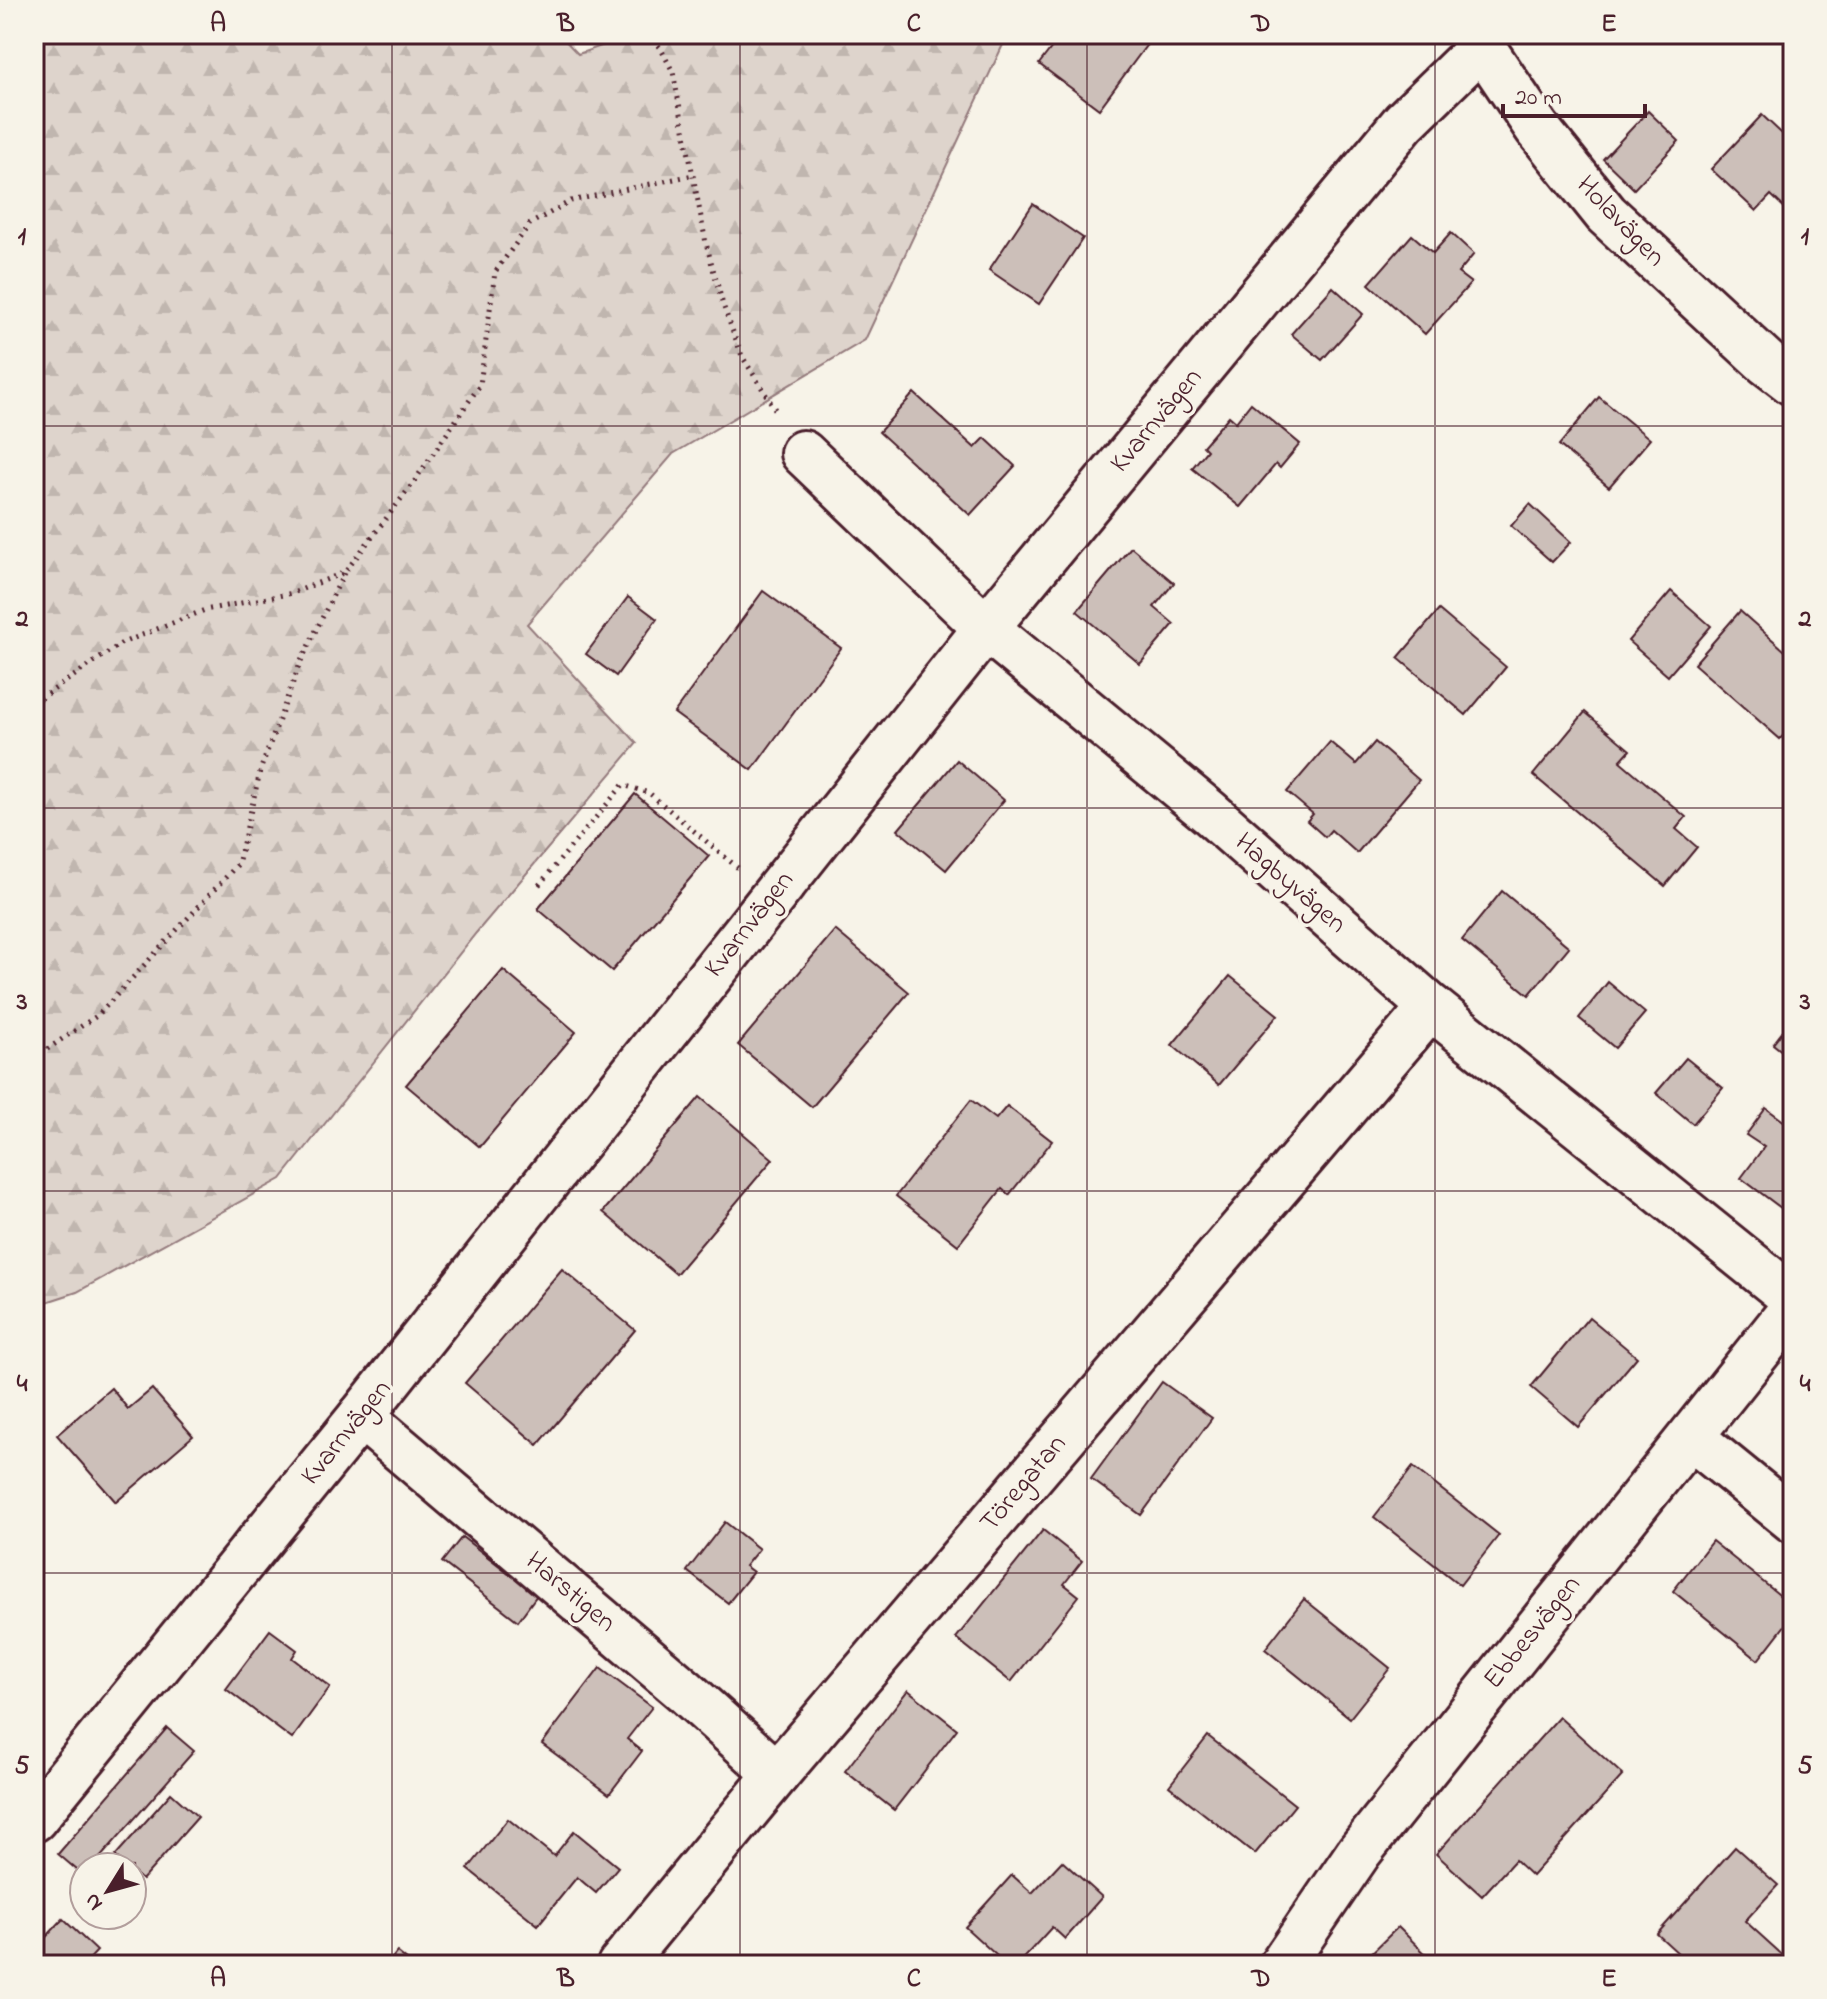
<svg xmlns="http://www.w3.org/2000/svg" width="1827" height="1999" font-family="'Indie Flower',sans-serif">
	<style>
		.forest { fill: url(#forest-firs); stroke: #947a7c; stroke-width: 2 }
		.building { fill: #ccbfb9; stroke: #4a1f2b; stroke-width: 2 }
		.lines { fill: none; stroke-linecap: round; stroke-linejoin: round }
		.minor-casing { stroke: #4a1f2b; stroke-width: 50 }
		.tertiary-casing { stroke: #4a1f2b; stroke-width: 50 }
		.path { stroke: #4a1f2b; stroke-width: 5; stroke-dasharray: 2 6; stroke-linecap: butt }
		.minor { stroke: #f7f3e8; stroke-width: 44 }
		.tertiary { stroke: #f7f3e8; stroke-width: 44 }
		.grid { fill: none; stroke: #4a1f2b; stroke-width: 2; stroke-opacity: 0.55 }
		.labels { text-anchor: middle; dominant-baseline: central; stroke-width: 7; stroke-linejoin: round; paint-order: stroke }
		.street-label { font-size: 28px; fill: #4a1f2b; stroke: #f7f3e8 }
		.neatline { fill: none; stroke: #4a1f2b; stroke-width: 3 }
		.grid-label { font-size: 26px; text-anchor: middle; font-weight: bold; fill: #4a1f2b }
	</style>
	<defs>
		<pattern id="forest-firs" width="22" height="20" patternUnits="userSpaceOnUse" patternTransform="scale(2)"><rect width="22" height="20" fill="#ded4cc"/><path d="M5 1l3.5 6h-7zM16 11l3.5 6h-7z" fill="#c0b6af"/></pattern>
	</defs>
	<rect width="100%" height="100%" fill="#f7f3e8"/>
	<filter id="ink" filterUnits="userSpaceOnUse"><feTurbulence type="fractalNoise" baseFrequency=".0125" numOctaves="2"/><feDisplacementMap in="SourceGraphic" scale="16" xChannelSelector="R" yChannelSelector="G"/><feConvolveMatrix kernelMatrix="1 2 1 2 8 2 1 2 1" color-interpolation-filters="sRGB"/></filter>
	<g filter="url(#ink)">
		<polygon class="forest" points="34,34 559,34 578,54 636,34 1008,34 865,340 673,454 527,624 637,743 476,933 281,1179 77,1292 34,1306"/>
		<g class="building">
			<polygon points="1062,34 1144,34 1151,39 1099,109 1039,64"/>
			<polygon points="1648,111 1679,141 1634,189 1603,159"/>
			<polygon points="1762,115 1793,144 1792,215 1771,195 1756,211 1711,169"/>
			<polygon points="1033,204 1083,238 1039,304 989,270"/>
			<polygon points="1451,233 1474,254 1458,273 1471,283 1425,334 1369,284 1412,235 1433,253"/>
			<polygon points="1333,287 1363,314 1322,360 1291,334"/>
			<polygon points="914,393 975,448 985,438 1015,466 970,515 879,432"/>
			<polygon points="1599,397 1650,439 1609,487 1559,445"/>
			<polygon points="1251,403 1300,444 1280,468 1276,464 1240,507 1192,468 1207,450 1203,446 1229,416 1236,422"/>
			<polygon points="1530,504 1571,542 1552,562 1511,526"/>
			<polygon points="1131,547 1174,583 1154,607 1174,624 1140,664 1077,611"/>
			<polygon points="763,591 841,648 752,770 674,713"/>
			<polygon points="1671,591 1711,626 1668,676 1628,641"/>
			<polygon points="628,597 657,619 616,676 586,654"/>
			<polygon points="1439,610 1506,667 1466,715 1398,658"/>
			<polygon points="1740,611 1793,658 1793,725 1780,739 1694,664"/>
			<polygon points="1585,712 1630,750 1620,761 1686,817 1676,829 1697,847 1665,886 1533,775"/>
			<polygon points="1330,742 1356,764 1375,742 1419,780 1357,853 1331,830 1325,837 1307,821 1313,814 1287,792"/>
			<polygon points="957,760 1004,800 946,870 898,830"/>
			<polygon points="635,794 709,856 612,971 538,909"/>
			<polygon points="1502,891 1569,947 1529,995 1462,940"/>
			<polygon points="835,930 909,992 812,1107 738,1045"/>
			<polygon points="503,970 576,1032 480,1147 406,1085"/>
			<polygon points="1230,976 1278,1015 1219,1085 1172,1045"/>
			<polygon points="1608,982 1645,1013 1615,1048 1579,1018"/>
			<polygon points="1793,1018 1793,1060 1773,1044"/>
			<polygon points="1686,1058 1723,1088 1693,1124 1656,1093"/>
			<polygon points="700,1097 773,1159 676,1274 603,1212"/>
			<polygon points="971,1100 996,1119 1007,1106 1052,1141 1009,1195 1002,1189 958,1245 896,1196"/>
			<polygon points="1766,1108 1793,1128 1793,1201 1785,1211 1741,1178 1764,1147 1746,1135"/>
			<polygon points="562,1269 635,1330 538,1445 465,1383"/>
			<polygon points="1589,1317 1637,1357 1578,1427 1531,1387"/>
			<polygon points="1162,1382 1212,1418 1141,1515 1091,1479"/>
			<polygon points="111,1388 128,1409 152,1389 193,1436 116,1502 57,1435"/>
			<polygon points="1413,1467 1499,1535 1460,1585 1374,1517"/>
			<polygon points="725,1522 759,1549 745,1566 753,1572 728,1603 687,1571"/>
			<polygon points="1043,1530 1082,1561 1064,1584 1079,1596 1011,1682 956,1638"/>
			<polygon points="462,1537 537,1595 518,1621 442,1562"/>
			<polygon points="1712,1541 1793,1606 1793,1615 1758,1660 1673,1591"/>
			<polygon points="1304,1599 1390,1668 1350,1718 1265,1649"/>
			<polygon points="270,1630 297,1650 292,1658 330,1687 292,1739 226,1689"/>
			<polygon points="600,1668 652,1707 627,1739 642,1751 609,1794 542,1744"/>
			<polygon points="908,1690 957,1729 894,1810 845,1771"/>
			<polygon points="1559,1717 1623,1775 1532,1876 1515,1860 1482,1896 1436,1854"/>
			<polygon points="167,1728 194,1751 92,1867 84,1867 84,1876 58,1854"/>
			<polygon points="1208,1736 1295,1805 1255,1854 1169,1786"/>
			<polygon points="171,1793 198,1817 142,1880 132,1871 132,1867 128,1867 115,1856"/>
			<polygon points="508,1819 554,1856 574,1831 618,1867 596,1893 577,1877 538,1925 468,1869"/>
			<polygon points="1735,1847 1778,1885 1745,1921 1788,1960 1784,1965 1691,1965 1657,1934"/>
			<polygon points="1062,1861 1102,1897 1065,1939 1052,1927 1017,1965 1007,1965 965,1927 1012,1875 1032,1893"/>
			<polygon points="63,1919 97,1951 84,1965 34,1965 34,1950"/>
			<polygon points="1398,1927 1437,1965 1359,1965"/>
			<polygon points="397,1952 413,1965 387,1965"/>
		</g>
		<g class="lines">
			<g class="minor-casing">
				<g id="minor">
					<polyline points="1478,34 1482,46 1537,128 1606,214 1767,363 1793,383"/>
					<polyline points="803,453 986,628 1209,812 1431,1007 1793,1298"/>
					<polyline points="361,1416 685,1691 777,1774"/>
					<polyline points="1691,1437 1793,1520"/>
					<polyline points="34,1819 361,1416 986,628 1404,122 1482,46"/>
					<polyline points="620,1965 777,1774 1431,1007"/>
				</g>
			</g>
			<g class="tertiary-casing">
				<polyline id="tertiary" points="1282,1965 1359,1852 1793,1308"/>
			</g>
			<g class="path">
				<polyline points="647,34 660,47 673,72 706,243 723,305 742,356 778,414"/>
				<polyline points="34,47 55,34"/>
				<polyline points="34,703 122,643 205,610 293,593 345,572 411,486 480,385 495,272 530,224 571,201 693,175"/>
				<polyline points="539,885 623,785 649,793 738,868"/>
				<polyline points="34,1058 98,1015 238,864 261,768 301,661 344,573"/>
			</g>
			<use href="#minor" class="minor"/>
			<use href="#tertiary" class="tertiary"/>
		</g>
	</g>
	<path class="grid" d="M 392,34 L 392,1965M 740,34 L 740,1965M 1087,34 L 1087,1965M 1435,34 L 1435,1965M 34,426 L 1793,426M 34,808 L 1793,808M 34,1191 L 1793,1191M 34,1573 L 1793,1573"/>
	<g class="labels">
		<g class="street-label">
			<text transform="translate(1620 222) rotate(46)">Holavägen</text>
			<text transform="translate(1157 421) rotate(-50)">Kvarnvägen</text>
			<text transform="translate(1290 884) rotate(41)">Hagbyvägen</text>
			<text transform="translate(750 925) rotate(-52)">Kvarnvägen</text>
			<text transform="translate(347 1433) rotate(-51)">Kvarnvägen</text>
			<text transform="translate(1024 1484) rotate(-50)">Töregatan</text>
			<text transform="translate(570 1593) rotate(40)">Harstigen</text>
			<text transform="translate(1533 1633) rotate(-51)">Ebbesvägen</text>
		</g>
	</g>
	<rect width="1827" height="1999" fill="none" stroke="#f7f3e8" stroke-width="88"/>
	<g transform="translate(108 1891) rotate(233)"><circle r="38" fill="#f7f3e8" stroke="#b29e9c" stroke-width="2"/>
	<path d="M0-6L14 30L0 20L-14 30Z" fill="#4a1f2b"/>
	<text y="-12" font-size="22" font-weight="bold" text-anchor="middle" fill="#4a1f2b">N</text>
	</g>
	<path d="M1503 104v12h142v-12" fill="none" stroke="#4a1f2b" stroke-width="4"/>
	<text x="1515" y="104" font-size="24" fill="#4a1f2b" stroke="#f7f3e8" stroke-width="6" paint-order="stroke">20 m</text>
	<rect x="44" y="44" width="1739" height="1911" class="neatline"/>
	<g class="grid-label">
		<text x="218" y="31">A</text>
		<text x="566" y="31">B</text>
		<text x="914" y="31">C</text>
		<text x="1261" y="31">D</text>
		<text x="1609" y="31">E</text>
		<text x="22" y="244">1</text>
		<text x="1805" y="244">1</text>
		<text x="22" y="626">2</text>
		<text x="1805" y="626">2</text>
		<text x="22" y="1009">3</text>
		<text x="1805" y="1009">3</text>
		<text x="22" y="1391">4</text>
		<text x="1805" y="1391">4</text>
		<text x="22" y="1773">5</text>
		<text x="1805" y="1773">5</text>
		<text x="218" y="1986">A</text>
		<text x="566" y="1986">B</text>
		<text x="914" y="1986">C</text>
		<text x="1261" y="1986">D</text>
		<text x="1609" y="1986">E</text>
	</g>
</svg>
